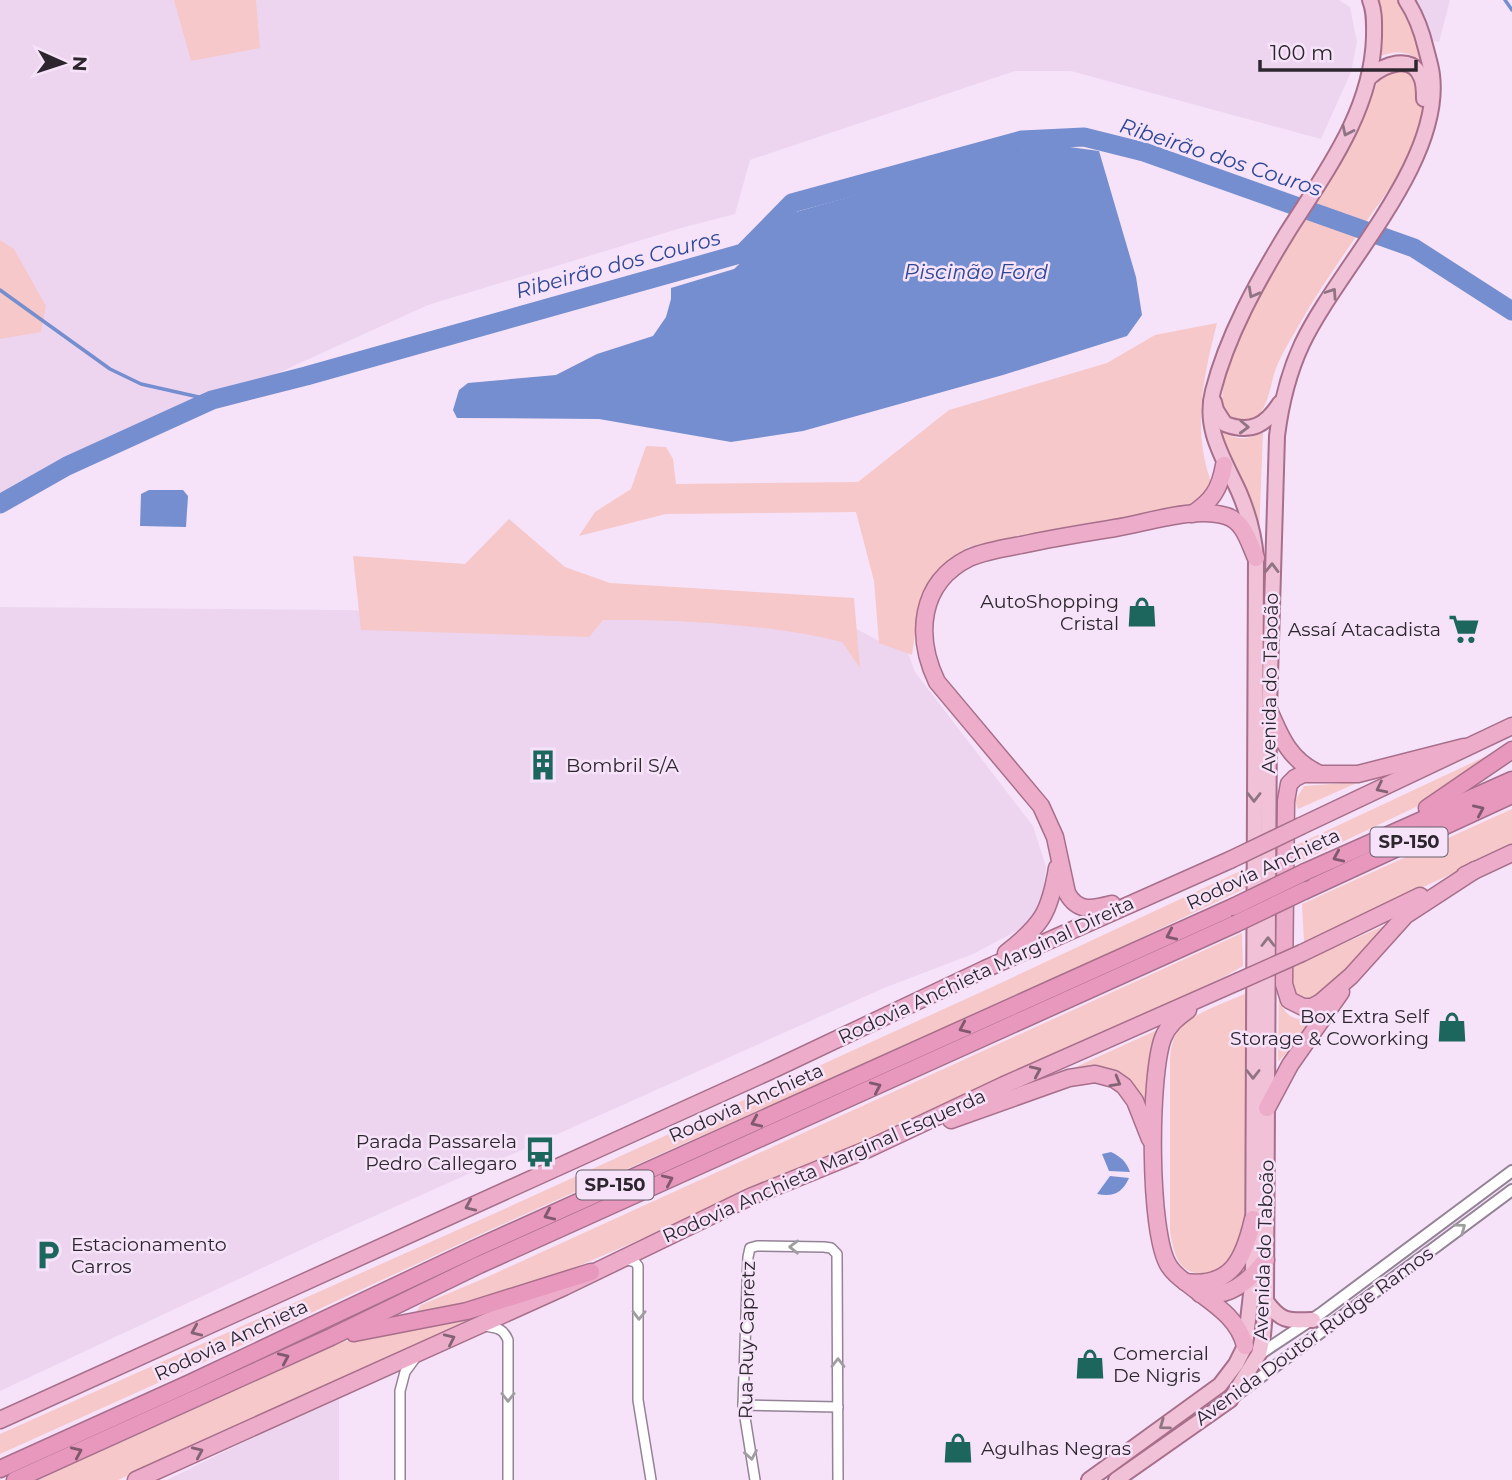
<svg xmlns="http://www.w3.org/2000/svg" width="1512" height="1480" font-family="Montserrat,sans-serif">
	<style>
		.built { fill: #edd5f0 }
		.green { fill: #f6c8c9 }
		.water { fill: #758ecf }
		.lines { fill: none; stroke-linecap: round; stroke-linejoin: round }
		.stream { stroke: #758ecf; stroke-width: 3.5 }
		.river { stroke: #758ecf; stroke-width: 19 }
		.minor-casing { stroke: #948296; stroke-width: 12 }
		.tertiary-casing { stroke: #948296; stroke-width: 14 }
		.primary-casing { stroke: #a76f8b; stroke-width: 18 }
		.trunk-casing { stroke: #a76f8b; stroke-width: 19 }
		.motorway-casing { stroke: #a76f8b; stroke-width: 19 }
		.minor { stroke: #fff; stroke-width: 9 }
		.tertiary { stroke: #fff; stroke-width: 10 }
		.primary { stroke: #f1c1d7; stroke-width: 14 }
		.trunk { stroke: #ecacca; stroke-width: 16 }
		.motorway { stroke: #e897bd; stroke-width: 16 }
		.trunk-bridge-casing { stroke: #a76f8b; stroke-width: 19; stroke-linecap: butt }
		.motorway-bridge-casing { stroke: #a76f8b; stroke-width: 19; stroke-linecap: butt }
		.trunk-bridge { stroke: #ecacca; stroke-width: 16 }
		.motorway-bridge { stroke: #e897bd; stroke-width: 16 }
		.oneway { stroke: #8f7482 }
		.oneway2 { stroke: #836274 }
		.oneway3 { stroke: #81596e }
		.oneway4 { stroke: #a09da1 }
		.labels { text-anchor: middle; dominant-baseline: central; stroke-width: 5; stroke-linejoin: round; paint-order: stroke }
		.shield { fill: #f6e3f9; stroke: #695f6b; stroke-width: 2 }
		.shield-label { font-size: 18px; font-weight: bold; fill: #2d262e }
		.poi-label { font-size: 19px; fill: #2d262e; stroke: #f6e3f9; text-anchor: end }
		.street-label { font-size: 19px; fill: #2d262e; stroke: #f6e3f9 }
		.water-label { font-size: 21px; font-style: italic; fill: #2f4896; stroke: #f6e3f9 }
	</style>
	<rect width="100%" height="100%" fill="#f6e3f9"/>
	<g class="built">
		<polygon points="0,0 1339,0 1350,7 1357,42 1351,72 1321,139 1071,71 1015,71 750,160 735,214 681,228 428,305 0,499"/>
		<polygon points="1413,0 1450,0 1439,42 1433,41"/>
		<polygon points="0,607 347,610 851,626 879,641 904,642 915,672 1033,826 1046,867 1042,902 1028,925 973,954 884,988 341,1231 0,1391"/>
		<polygon points="339,1399 339,1480 167,1480 240,1444"/>
	</g>
	<g class="green">
		<polygon points="174,0 256,0 260,48 191,61"/>
		<path d="M 1374,0 L 1400,0 L 1403,4 L 1424,55 L 1422,64 C 1409,49 1394,50 1376,58 Z"/>
		<path d="M 1408,69 C 1421,86 1425,109 1419,130 C 1409,164 1386,193 1366,222 C 1343,256 1319,289 1299,325 C 1291,339 1282,353 1276,368 C 1269,388 1269,411 1249,424 L 1232,420 L 1224,414 C 1208,354 1312,215 1342,159 C 1357,132 1366,103 1381,76 L 1386,71 Z"/>
		<polygon points="0,240 14,249 46,306 41,332 0,339"/>
		<path d="M 1217,323 C 1203,378 1191,432 1213,487 L 1193,505 L 968,547 L 934,578 L 920,601 L 912,655 L 879,643 L 874,581 L 856,512 L 666,514 L 579,536 L 595,512 L 631,489 L 646,446 L 666,447 L 673,459 L 676,484 L 858,482 L 949,410 L 1107,363 L 1155,335 Z"/>
		<path d="M 1215,423 C 1229,439 1244,443 1263,432 L 1259,534 Z"/>
		<path d="M 509,519 L 565,567 L 610,583 L 854,598 L 860,668 L 842,642 C 768,624 678,619 603,620 L 589,637 L 361,630 L 353,556 L 465,564 Z"/>
		<polygon points="1495,752 1439,796 1050,981 494,1228 231,1350 0,1454 0,1434 500,1211 990,988"/>
		<polygon points="1359,782 1298,809 1295,801 1304,786"/>
		<polygon points="1512,809 1512,846 1304,942 1302,904"/>
		<polygon points="1395,921 1371,946 1309,1002 1293,995 1292,969 1297,964"/>
		<path d="M 1242,933 L 1243,966 L 1224,977 L 831,1158 L 562,1273 C 516,1290 465,1310 416,1312 L 421,1305 L 485,1278 Z"/>
		<path d="M 1279,974 C 1279,983 1278,999 1283,1008 C 1291,1023 1311,1021 1323,1013 L 1278,1062 Z"/>
		<path d="M 1247,993 L 1244,1227 C 1241,1236 1240,1250 1235,1259 C 1230,1266 1221,1272 1213,1273 C 1180,1278 1175,1259 1170,1231 L 1170,1059 C 1171,1050 1172,1040 1177,1032 C 1189,1014 1227,1002 1247,993 Z"/>
		<path d="M 1166,1026 L 1149,1114 C 1114,1066 1117,1063 1058,1075 Z"/>
		<polygon points="510,1303 118,1480 38,1480 342,1342"/>
	</g>
	<g class="water">
		<polygon points="1062,146 1099,151 1136,277 1142,315 1127,336 1003,375 803,431 731,442 599,419 457,418 453,410 459,390 468,383 556,375 597,354 653,336 666,317 671,299 671,288 734,269 796,212 1014,150"/>
		<polygon points="149,490 183,490 188,496 186,527 140,526 141,494"/>
		<path d="M 1111,1152 C 1121,1157 1126,1161 1130,1172 L 1109,1171 L 1102,1154 Z"/>
		<path d="M 1110,1176 L 1129,1178 C 1122,1193 1114,1197 1097,1194 Z"/>
	</g>
	<g class="lines">
		<g class="stream">
			<polyline points="1505,0 1512,10"/>
			<polyline points="0,290 110,369 141,384 212,400"/>
		</g>
		<polyline class="river" points="0,504 67,466 212,400 306,376 743,253 792,203 1022,140 1084,137 1144,152 1414,248 1512,311"/>
		<g class="minor-casing">
			<g id="minor">
				<polyline points="623,1259 635,1262 638,1266 638,1400 651,1480"/>
				<path d="M 485,1326 C 497,1328 503,1328 508,1340 L 508,1480"/>
				<polyline points="743,1405 838,1407"/>
				<polyline points="400,1480 400,1391 405,1372 416,1357"/>
				<polyline points="755,1480 743,1405 748,1257 750,1248 757,1246 824,1247 831,1248 837,1254 838,1480"/>
			</g>
		</g>
		<g class="tertiary-casing">
			<g id="tertiary">
				<polyline points="1257,1356 1320,1314 1512,1171"/>
				<polyline points="1235,1396 1512,1190"/>
			</g>
		</g>
		<g class="primary-casing">
			<g id="primary">
				<path d="M 1370,77 C 1383,65 1412,53 1421,77 C 1424,83 1424,92 1424,99"/>
				<path d="M 1214,402 L 1216,410 L 1225,424 C 1251,434 1266,425 1280,403"/>
				<path d="M 1266,1301 C 1281,1322 1288,1321 1313,1320"/>
				<path d="M 1089,1480 L 1220,1385 L 1236,1364 L 1245,1346 L 1253,1277 L 1256,558 C 1254,534 1248,513 1239,492 C 1224,459 1203,429 1213,391 C 1227,336 1257,282 1287,233 C 1325,173 1372,111 1374,37 C 1374,24 1375,12 1370,0"/>
				<path d="M 1116,1480 L 1230,1400 L 1259,1354 L 1263,1335 L 1266,1301 L 1269,710 L 1277,436 C 1281,404 1288,374 1302,344 C 1338,268 1443,163 1432,75 C 1431,66 1428,57 1426,49 C 1422,32 1416,15 1406,0"/>
			</g>
		</g>
		<g class="trunk-casing">
			<g id="trunk">
				<path d="M 1192,514 C 1212,501 1220,489 1224,465"/>
				<path d="M 1269,710 C 1281,738 1290,760 1318,773"/>
				<polyline points="1464,747 1358,774 1303,774 1295,778 1289,784 1286,801 1284,984 1289,1000 1303,1007 1312,1007 1321,1002 1351,976 1406,915 1475,870"/>
				<polyline points="1301,826 1512,726"/>
				<polyline points="1465,875 1512,853"/>
				<path d="M 1112,904 C 1093,909 1078,913 1067,893 L 1055,837 L 1041,806 L 937,682 C 915,636 919,583 969,558 C 985,551 1004,548 1021,545 C 1052,538 1084,533 1115,528 C 1146,523 1196,506 1226,516 C 1244,521 1249,543 1256,558"/>
				<path d="M 1006,953 C 1042,925 1050,912 1057,868"/>
				<polyline points="1302,953 1420,896"/>
				<path d="M 1188,1010 C 1177,1018 1168,1025 1163,1038 C 1149,1075 1148,1234 1169,1266 C 1174,1274 1181,1279 1188,1284 C 1210,1302 1238,1316 1245,1346"/>
				<polyline points="1267,1108 1290,1065 1341,992"/>
				<polyline points="951,1120 1069,1078 1095,1074 1114,1079 1124,1086 1135,1101 1150,1139"/>
				<path d="M 1185,1282 C 1232,1288 1244,1258 1253,1219"/>
				<path d="M 1200,1294 C 1229,1299 1249,1281 1266,1260"/>
				<polyline points="0,1420 772,1070 985,969 1230,860"/>
				<polyline points="136,1480 564,1287 750,1197 866,1150 1004,1085 1237,982"/>
			</g>
		</g>
		<g class="motorway-casing">
			<g id="motorway">
				<polyline points="1427,808 1512,750"/>
				<polyline points="1305,872 1512,780"/>
				<polyline points="1306,890 1512,795"/>
				<polyline points="354,1333 467,1311 591,1272"/>
				<polyline points="0,1469 188,1384 474,1249 1233,907"/>
				<polyline points="15,1480 331,1337 479,1265 1235,924"/>
			</g>
		</g>
		<use href="#minor" class="minor"/>
		<use href="#tertiary" class="tertiary"/>
		<use href="#primary" class="primary"/>
		<use href="#trunk" class="trunk"/>
		<use href="#motorway" class="motorway"/>
		<g class="trunk-bridge-casing">
			<g id="trunk-bridge">
				<polyline points="1230,860 1301,826"/>
				<polyline points="1237,982 1302,953"/>
			</g>
		</g>
		<g class="motorway-bridge-casing">
			<g id="motorway-bridge">
				<polyline points="1233,907 1305,872"/>
				<polyline points="1235,924 1306,890"/>
			</g>
		</g>
		<use href="#trunk-bridge" class="trunk-bridge"/>
		<use href="#motorway-bridge" class="motorway-bridge"/>
	</g>
	<defs><path id="oneway-chevron" d="M-2-3.5L2.5 0L-2 3.5" fill="none" stroke-width="1.6" stroke-linecap="round" stroke-linejoin="round" transform="scale(1.75)"/></defs>
	<g class="oneway">
		<use href="#oneway-chevron" transform="translate(1347 131) rotate(116)"/>
		<use href="#oneway-chevron" transform="translate(1253 293) rotate(119)"/>
		<use href="#oneway-chevron" transform="translate(1332 293) rotate(-56)"/>
		<use href="#oneway-chevron" transform="translate(1244 427) rotate(2)"/>
		<use href="#oneway-chevron" transform="translate(1272 568) rotate(-89)"/>
		<use href="#oneway-chevron" transform="translate(1254 797) rotate(90)"/>
		<use href="#oneway-chevron" transform="translate(1268 942) rotate(-90)"/>
		<use href="#oneway-chevron" transform="translate(1253 1074) rotate(90)"/>
		<use href="#oneway-chevron" transform="translate(1164 1425) rotate(144)"/>
	</g>
	<g class="oneway2">
		<use href="#oneway-chevron" transform="translate(1381 788) rotate(154)"/>
		<use href="#oneway-chevron" transform="translate(1036 1071) rotate(-24)"/>
		<use href="#oneway-chevron" transform="translate(1116 1082) rotate(30)"/>
		<use href="#oneway-chevron" transform="translate(470 1206) rotate(156)"/>
		<use href="#oneway-chevron" transform="translate(196 1331) rotate(156)"/>
		<use href="#oneway-chevron" transform="translate(450 1339) rotate(-25)"/>
		<use href="#oneway-chevron" transform="translate(198 1452) rotate(-24)"/>
	</g>
	<g class="oneway3">
		<use href="#oneway-chevron" transform="translate(1479 810) rotate(-24)"/>
		<use href="#oneway-chevron" transform="translate(1338 857) rotate(156)"/>
		<use href="#oneway-chevron" transform="translate(1171 935) rotate(156)"/>
		<use href="#oneway-chevron" transform="translate(964 1028) rotate(156)"/>
		<use href="#oneway-chevron" transform="translate(876 1087) rotate(-24)"/>
		<use href="#oneway-chevron" transform="translate(756 1122) rotate(156)"/>
		<use href="#oneway-chevron" transform="translate(668 1180) rotate(-24)"/>
		<use href="#oneway-chevron" transform="translate(549 1215) rotate(156)"/>
		<use href="#oneway-chevron" transform="translate(284 1358) rotate(-24)"/>
		<use href="#oneway-chevron" transform="translate(77 1452) rotate(-24)"/>
	</g>
	<g class="oneway4">
		<use href="#oneway-chevron" transform="translate(1461 1228) rotate(-36)"/>
		<use href="#oneway-chevron" transform="translate(794 1247) rotate(-179)"/>
		<use href="#oneway-chevron" transform="translate(639 1315) rotate(91)"/>
		<use href="#oneway-chevron" transform="translate(838 1363) rotate(-90)"/>
		<use href="#oneway-chevron" transform="translate(508 1397) rotate(90)"/>
		<use href="#oneway-chevron" transform="translate(751 1455) rotate(80)"/>
	</g>
	<defs>
		<g id="shop-bare" transform="scale(2.415)"><path d="M-5-2.5h2.3a2.7 3.5 0 0 1 5.4 0H5L5.5 6h-11ZM-1.5-2.5h3a1.5 2.3 0 0 0-3 0Z" fill="#1c665e" stroke="#f6e3f9" stroke-width="2.5" paint-order="stroke"/></g>
		<g id="supermarket-bare" transform="scale(2.415)"><path d="M-6-5.5h2.5l.6 2H6L4.5 2H-2.5L-4.4-4H-6ZM-1.5 3.2a1.3 1.3 0 1 0 .1 0ZM3 3.2a1.3 1.3 0 1 0 .1 0Z" fill="#1c665e" stroke="#f6e3f9" stroke-width="2.5" paint-order="stroke"/></g>
		<g id="building-bare" transform="scale(2.415)"><path d="M-4-6H4V6H1V3H-1V6H-4ZM-2.5-4.3h1.7v1.8h-1.7ZM.8-4.3h1.7v1.8H.8ZM-2.5-1h1.7V.8h-1.7ZM.8-1h1.7V.8H.8Z" fill="#1c665e" stroke="#f6e3f9" stroke-width="2.5" paint-order="stroke"/></g>
		<g id="bus-bare" transform="scale(2.415)"><path d="M-5-6H5V4H4V6H2V4H-2V6H-4V4H-5ZM-3.5-4V0h7V-4ZM-3.5 1.2v1.5H-2V1.2ZM2 1.2v1.5H3.5V1.2Z" fill="#1c665e" stroke="#f6e3f9" stroke-width="2.5" paint-order="stroke"/></g>
		<g id="parking-bare" transform="scale(2.415)"><path d="M-3.5-5.5H1a3.5 3.5 0 0 1 0 7H-1V5.5H-3.5ZM-1-3.4V-.6H.8a1.4 1.4 0 0 0 0-2.8Z" fill="#1c665e" stroke="#f6e3f9" stroke-width="2.5" paint-order="stroke"/></g>
	</defs>
	<g fill-rule="evenodd">
		<use href="#shop-bare" x="1142" y="612"/>
		<use href="#supermarket-bare" x="1464" y="629"/>
		<use href="#building-bare" x="543" y="765"/>
		<use href="#shop-bare" x="1452" y="1027"/>
		<use href="#bus-bare" x="540" y="1152"/>
		<use href="#parking-bare" x="48" y="1255"/>
		<use href="#shop-bare" x="1090" y="1364"/>
		<use href="#shop-bare" x="958" y="1448"/>
	</g>
	<g class="labels">
		<g class="shield">
			<rect x="1370.5" y="827.5" width="77" height="29" rx="5"/>
			<rect x="576.5" y="1170.5" width="77" height="29" rx="5"/>
		</g>
		<g class="shield-label">
			<text x="1409" y="842">SP-150</text>
			<text x="615" y="1185">SP-150</text>
		</g>
		<g class="poi-label">
			<text x="1119" y="601">AutoShopping<tspan x="1119" dy="22">Cristal</tspan></text>
			<text x="1441" y="629">Assaí Atacadista</text>
			<text x="566" y="765" text-anchor="start">Bombril S/A</text>
			<text x="1429" y="1016">Box Extra Self<tspan x="1429" dy="22">Storage &amp; Coworking</tspan></text>
			<text x="517" y="1141">Parada Passarela<tspan x="517" dy="22">Pedro Callegaro</tspan></text>
			<text x="71" y="1244" text-anchor="start">Estacionamento<tspan x="71" dy="22">Carros</tspan></text>
			<text x="1113" y="1353" text-anchor="start">Comercial<tspan x="1113" dy="22">De Nigris</tspan></text>
			<text x="981" y="1448" text-anchor="start">Agulhas Negras</text>
		</g>
		<g class="street-label">
			<text transform="translate(1270 683) rotate(-89)">Avenida do Taboão</text>
			<text transform="translate(1263 869) rotate(-25)">Rodovia Anchieta</text>
			<text transform="translate(986 970) rotate(-25)">Rodovia Anchieta Marginal Direita</text>
			<text transform="translate(746 1103) rotate(-24)">Rodovia Anchieta</text>
			<text transform="translate(824 1166) rotate(-24)">Rodovia Anchieta Marginal Esquerda</text>
			<text transform="translate(1264 1250) rotate(-88)">Avenida do Taboão</text>
			<text transform="translate(1314 1336) rotate(-36)">Avenida Doutor Rudge Ramos</text>
			<text transform="translate(231 1340) rotate(-25)">Rodovia Anchieta</text>
			<text transform="translate(747 1340) rotate(-89)">Rua Ruy Capretz</text>
		</g>
		<g class="water-label">
			<text transform="translate(1221 157) rotate(18)">Ribeirão dos Couros</text>
			<text transform="translate(618 264) rotate(-15)">Ribeirão dos Couros</text>
			<text x="976" y="271">Piscinão Ford</text>
		</g>
	</g>
	<g transform="translate(63 63) rotate(93)" stroke="#f6e3f9" stroke-width="5" paint-order="stroke">
	<path d="M0-5L12 26L0 18L-12 26Z" fill="#2d262e"/>
	<text y="-10" font-size="19" font-weight="bold" text-anchor="middle" fill="#2d262e">N</text>
	</g>
	<path d="M1260 60v10h156v-10" fill="none" stroke="#2d262e" stroke-width="3.5"/>
	<text x="1270" y="60" font-size="21" fill="#2d262e" stroke="#f6e3f9" stroke-width="5" paint-order="stroke">100 m</text>
</svg>
